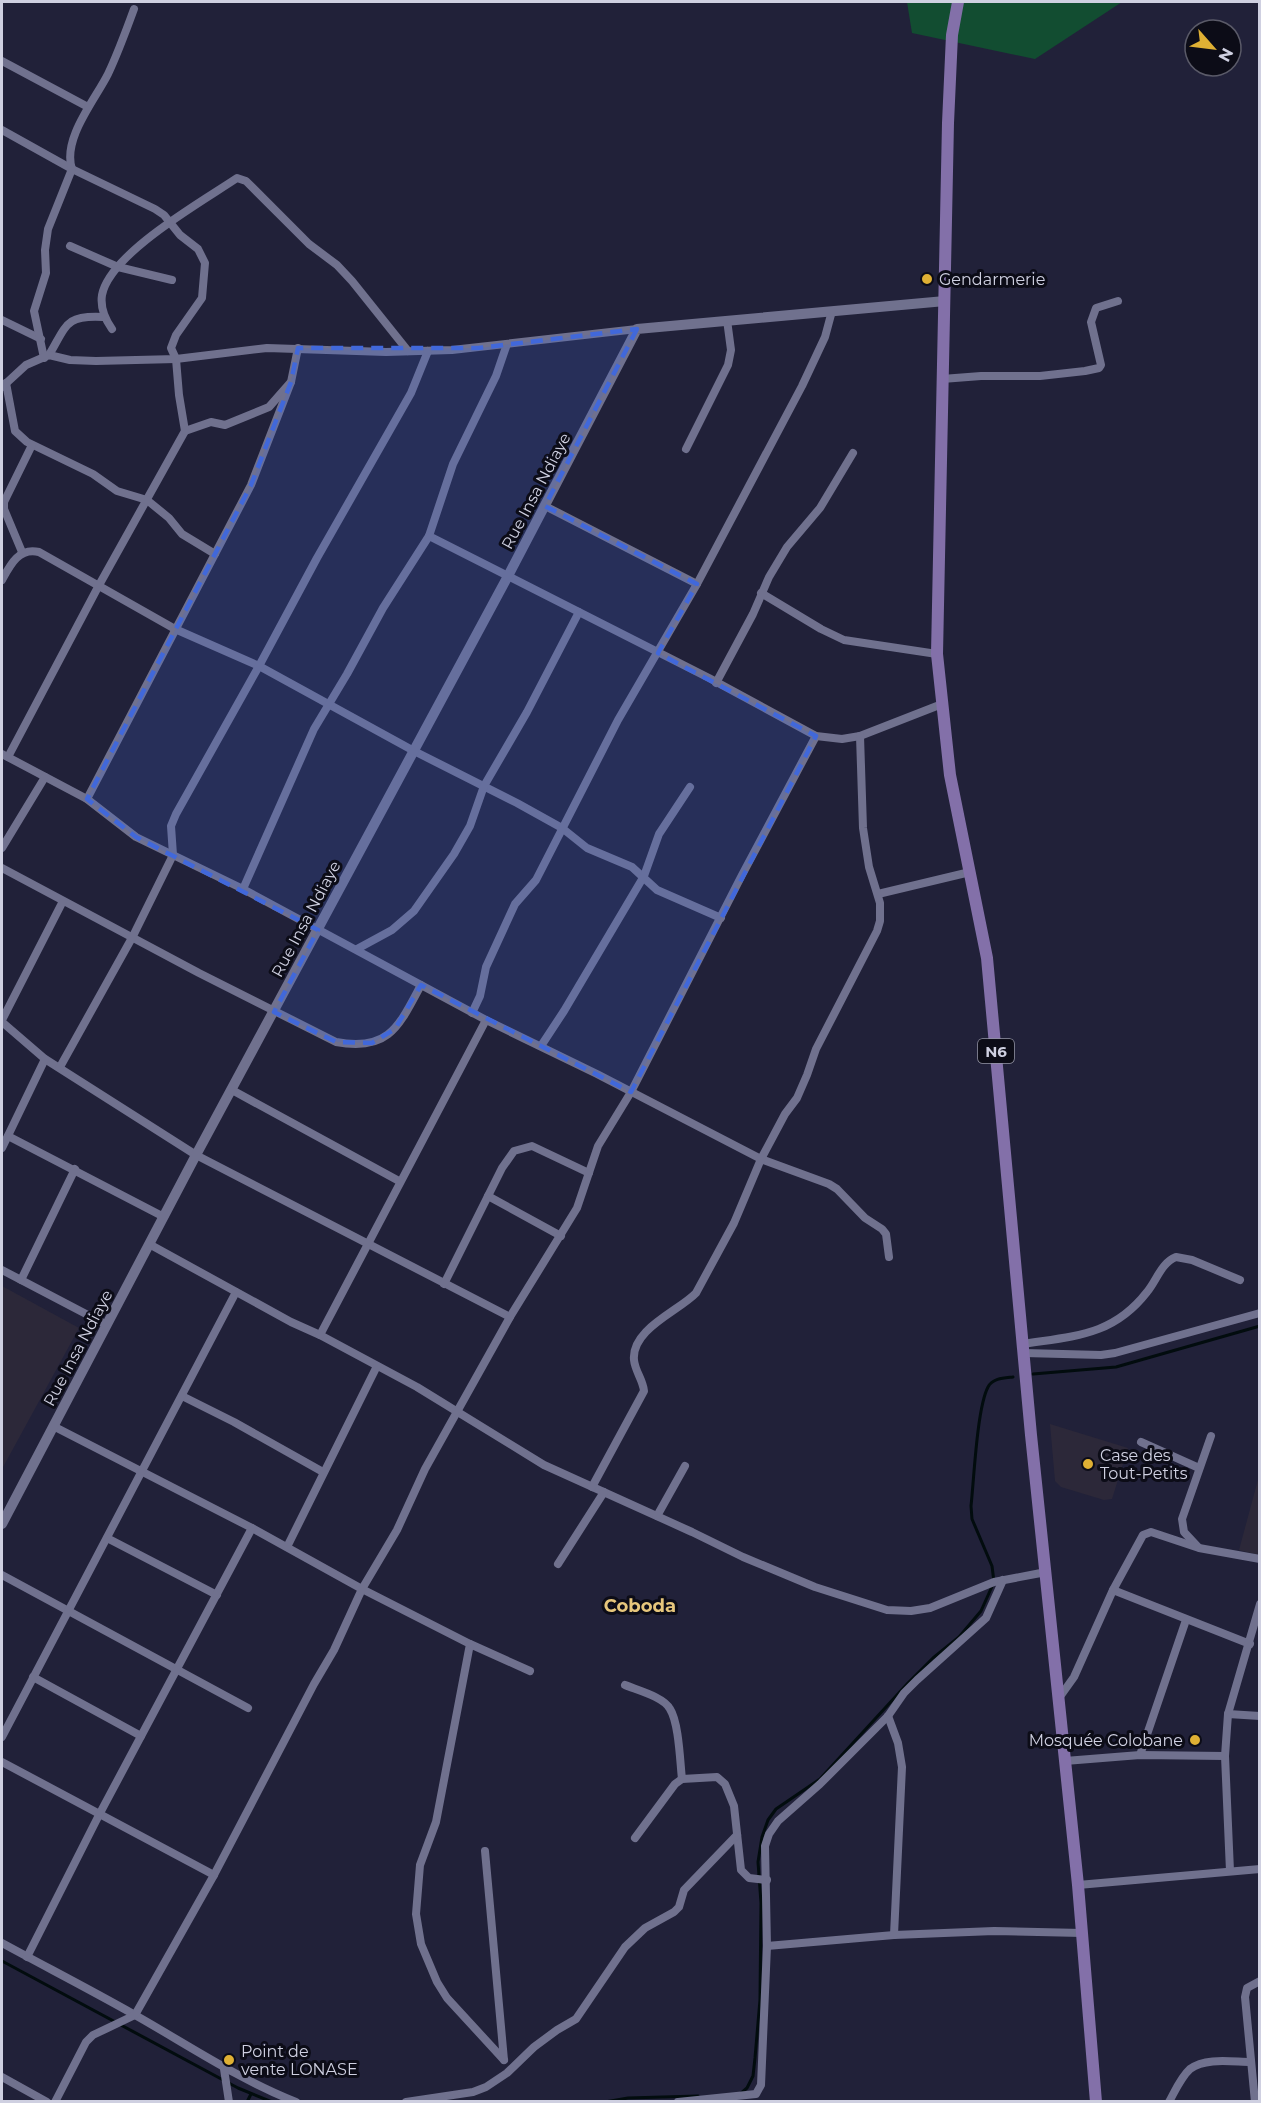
<svg xmlns="http://www.w3.org/2000/svg" width="1261" height="2103" font-family="Montserrat,sans-serif">
	<style>
		.education { fill: #2c2839 }
		.green { fill: #124d31 }
		.lines { fill: none; stroke-linecap: round; stroke-linejoin: round }
		.stream { stroke: #020c0e; stroke-width: 3 }
		.minor { stroke: #70718e; stroke-width: 8 }
		.secondary { stroke: #70718e; stroke-width: 10 }
		.primary { stroke: #8370a9; stroke-width: 12 }
		.marked { fill: #4168da; fill-opacity: 0.2; stroke: #4168da; stroke-width: 4.5; stroke-dasharray: 12 8; stroke-linejoin: round }
		.poi-dot { fill: #dfb034; stroke: #0c0c17; stroke-width: 2 }
		.labels { text-anchor: middle; dominant-baseline: central; stroke-width: 6; stroke-linejoin: round; paint-order: stroke }
		.shield { fill: #0c0c17; stroke: #9495a4; stroke-width: 1.5 }
		.shield-label { font-size: 15px; font-weight: bold; fill: #cfd0e1 }
		.poi-label { font-size: 16px; fill: #cfd0e1; stroke: #0c0c17; text-anchor: start }
		.street-label { font-size: 16px; fill: #cfd0e1; stroke: #0c0c17 }
		.neighbourhood-label { font-size: 18px; font-weight: bold; fill: #e6c67c; stroke: #0c0c17 }
	</style>
	<rect width="100%" height="100%" fill="#212139"/>
	<g class="education">
		<polygon points="2,1286 79,1328 2,1469"/>
		<polygon points="1050,1424 1128,1448 1112,1499 1104,1500 1061,1487 1055,1481"/>
		<polygon points="1259,1476 1259,1555 1239,1550"/>
	</g>
	<polygon class="green" points="907,2 1122,2 1035,59 912,33"/>
	<g class="lines">
		<g class="stream">
			<polyline points="1033,1374 1116,1367 1260,1326"/>
			<polyline points="2,1961 238,2088 272,2102"/>
			<path d="M 740,2094 L 747,2088 L 753,2076 L 755,2058 L 760,2000 L 761,1903 L 758,1862 L 762,1837 L 768,1820 L 776,1809 L 820,1779 L 908,1683 L 933,1658 L 959,1637 L 981,1611 L 994,1582 L 992,1566 L 972,1519 L 971,1506 C 974,1479 977,1408 988,1387 C 993,1378 1004,1378 1013,1377"/>
			<polyline points="247,2102 251,2094"/>
			<polyline points="605,2102 628,2098 698,2096"/>
		</g>
		<g class="minor">
			<polyline points="2,61 88,107"/>
			<polyline points="2,130 72,169 155,209 164,215 180,235 198,249 205,263 202,298 176,335 171,348 176,359 179,395 185,431 98,587 8,757"/>
			<polyline points="70,246 118,267 172,280"/>
			<polyline points="2,320 41,339"/>
			<path d="M 112,329 C 105,319 100,308 102,295 C 110,253 203,201 237,178 L 246,181 L 309,244 L 337,265 L 352,281 L 408,351"/>
			<polyline points="507,344 496,376 453,464 429,536 709,678 816,736 842,739 860,736 942,704"/>
			<path d="M 49,355 C 67,325 65,315 103,317"/>
			<path d="M 44,358 L 34,311 L 46,273 L 45,250 L 48,229 L 72,169 C 62,139 95,100 108,74 C 118,53 126,31 134,9"/>
			<polyline points="942,379 981,376 1040,376 1085,371 1099,368 1101,365 1091,322 1096,308 1118,301"/>
			<polyline points="6,383 15,431 27,442 93,474 117,491 147,500 169,518 182,534 215,554"/>
			<polyline points="2,387 26,365 49,355 70,360 96,361 176,359 267,348 386,352 452,350 637,329"/>
			<polyline points="185,431 211,422 225,425 269,407 291,382 298,348"/>
			<polyline points="686,449 728,365 731,350 727,320"/>
			<polyline points="545,506 697,584"/>
			<polyline points="22,552 4,509 4,502 32,445"/>
			<path d="M 2,580 C 10,565 19,547 39,552 L 175,629 L 259,666 L 414,751 L 517,803 L 562,828 L 587,848 L 632,867 L 657,890 L 721,918"/>
			<polyline points="761,593 821,629 844,640 937,654"/>
			<polyline points="716,683 753,614 769,577 787,547 820,508 853,453"/>
			<polyline points="2,754 87,799 136,837 243,889 486,1020 597,1074 761,1159 829,1184 837,1189 865,1218 882,1229 886,1234 889,1257"/>
			<polyline points="87,799 251,485 291,382"/>
			<polyline points="2,848 45,777"/>
			<path d="M 2,868 L 199,973 L 336,1042 C 389,1052 399,1026 421,985"/>
			<polyline points="243,889 314,729 347,674 383,608 429,536"/>
			<polyline points="878,894 970,872"/>
			<polyline points="357,949 392,930 414,911 454,854 470,826 484,786 527,712 579,612"/>
			<polyline points="472,1013 480,996 486,967 515,904 536,880 618,720 697,584 802,386 825,337 832,311"/>
			<polyline points="2,1020 63,901"/>
			<polyline points="2,1022 45,1059 196,1155 510,1317"/>
			<polyline points="541,1046 564,1011 644,876 659,834 690,787"/>
			<polyline points="60,1067 133,936 173,855 171,826 176,814 259,666 317,558 411,393 428,351"/>
			<polyline points="232,1090 399,1181"/>
			<polyline points="8,1136 164,1217"/>
			<polyline points="2,1148 45,1059"/>
			<polyline points="488,1196 561,1236"/>
			<polyline points="149,1244 291,1322 320,1335 417,1387 544,1465 692,1532 743,1557 815,1587 887,1610 911,1611 930,1608 994,1582 1046,1572"/>
			<polyline points="2,1270 107,1325"/>
			<polyline points="21,1280 75,1169"/>
			<polyline points="444,1284 502,1168 514,1151 532,1146 589,1173"/>
			<polyline points="320,1335 486,1020"/>
			<path d="M 1023,1344 C 1074,1336 1113,1336 1147,1292 C 1157,1280 1161,1263 1176,1257 L 1192,1260 L 1240,1280"/>
			<polyline points="1024,1353 1101,1355 1115,1353 1260,1313"/>
			<polyline points="182,1396 234,1422 323,1472"/>
			<polyline points="53,1426 252,1528 362,1589 470,1644 436,1822 420,1865 416,1914 421,1944 437,1982 447,1998 504,2060"/>
			<polyline points="1141,1442 1199,1468"/>
			<path d="M 592,1487 L 644,1391 C 643,1380 635,1371 634,1360 C 631,1329 679,1311 696,1293 L 734,1223 L 761,1159 L 785,1114 L 797,1098 L 807,1075 L 816,1049 L 877,931 L 880,921 L 880,903 L 869,867 L 863,828 L 860,736"/>
			<polyline points="657,1516 685,1466"/>
			<polyline points="107,1538 217,1595"/>
			<polyline points="287,1547 377,1366"/>
			<polyline points="1198,1547 1184,1532 1182,1519 1211,1436"/>
			<polyline points="558,1564 604,1492"/>
			<polyline points="2,1575 248,1708"/>
			<polyline points="1113,1590 1250,1644"/>
			<polyline points="470,1644 530,1671"/>
			<polyline points="33,1677 141,1736"/>
			<path d="M 625,1685 C 637,1690 664,1697 670,1709 C 679,1723 680,1762 682,1779"/>
			<polyline points="1059,1698 1074,1677 1113,1590 1143,1535 1151,1532 1199,1548 1260,1559"/>
			<polyline points="1228,1714 1260,1716"/>
			<polyline points="888,1716 898,1743 902,1767 894,1935"/>
			<polyline points="2,1737 236,1292"/>
			<polyline points="1140,1755 1186,1620"/>
			<polyline points="1065,1761 1140,1755 1225,1756"/>
			<polyline points="2,1762 214,1875"/>
			<polyline points="635,1838 675,1784 682,1779 717,1777 725,1784 734,1806 741,1870 749,1878 767,1880"/>
			<polyline points="485,1851 504,2060"/>
			<polyline points="1230,1871 1225,1756 1228,1714 1260,1604"/>
			<polyline points="1078,1885 1260,1869"/>
			<path d="M 2,1943 C 46,1967 91,1990 135,2015 C 188,2045 238,2079 296,2102"/>
			<polyline points="767,1946 894,1935 994,1931 1082,1933"/>
			<polyline points="27,1957 99,1815 252,1528"/>
			<polyline points="224,2069 229,2102"/>
			<polyline points="2,2077 47,2102"/>
			<polyline points="55,2102 86,2042 93,2035 135,2015 214,1875 314,1684 334,1650 362,1589 397,1530 425,1469 510,1317 577,1208 598,1146 631,1092 742,875 816,736"/>
			<polyline points="406,2102 473,2092 486,2087 507,2073 534,2047 557,2030 576,2019 625,1947 645,1928 674,1912 679,1907 684,1890 737,1835"/>
			<polyline points="678,2102 756,2094 761,2085 767,1946 765,1846 769,1834 778,1821 820,1784 888,1716 904,1693 917,1680 986,1618 1003,1580"/>
			<path d="M 1169,2102 C 1175,2091 1181,2077 1190,2069 C 1206,2057 1233,2062 1251,2062"/>
			<polyline points="1255,2102 1245,1997 1247,1988 1260,1981"/>
		</g>
		<polyline class="secondary" points="2,1524 196,1155 508,576 637,329 945,301"/>
		<polyline class="primary" points="958,2 952,35 948,123 937,654 950,775 987,958 1031,1435 1078,1885 1096,2102"/>
	</g>
	<path class="marked" d="M 637,329 L 545,506 L 697,584 L 658,653 L 816,736 L 631,1092 L 421,985 L 395,1029 L 372,1043 L 336,1042 L 274,1012 L 318,930 L 136,837 L 87,799 L 251,485 L 291,382 L 298,348 L 478,348 Z"/>
	<g class="poi-dot">
		<circle cx="927" cy="279" r="6"/>
		<circle cx="1088" cy="1464" r="6"/>
		<circle cx="1195" cy="1740" r="6"/>
		<circle cx="229" cy="2060" r="6"/>
	</g>
	<g class="labels">
		<rect class="shield" x="978" y="1039" width="36" height="24" rx="4.5"/>
		<g class="shield-label">
			<text x="996" y="1051">N6</text>
		</g>
		<g class="poi-label">
			<text x="939" y="279">Gendarmerie</text>
			<text x="1100" y="1455">Case des<tspan x="1100" dy="18">Tout-Petits</tspan></text>
			<text x="1183" y="1740" text-anchor="end">Mosquée Colobane</text>
			<text x="241" y="2051">Point de<tspan x="241" dy="18">vente LONASE</tspan></text>
		</g>
		<g class="street-label">
			<text transform="translate(536 491) rotate(-62)">Rue Insa Ndiaye</text>
			<text transform="translate(306 919) rotate(-62)">Rue Insa Ndiaye</text>
			<text transform="translate(78 1348) rotate(-62)">Rue Insa Ndiaye</text>
		</g>
		<g class="neighbourhood-label">
			<text x="640" y="1606">Coboda</text>
		</g>
	</g>
	<rect width="1261" height="2103" fill="none" stroke="#cfd0e1" stroke-width="6"/>
	<g transform="translate(1213 48) rotate(118)"><circle r="28" fill="#0c0c17" stroke="#5a5a68" stroke-width="1.5"/>
	<path d="M0-4.5L10 22L0 15L-10 22Z" fill="#dfb034"/>
	<text y="-9" font-size="16" font-weight="bold" text-anchor="middle" fill="#cfd0e1">N</text>
	</g>
</svg>
